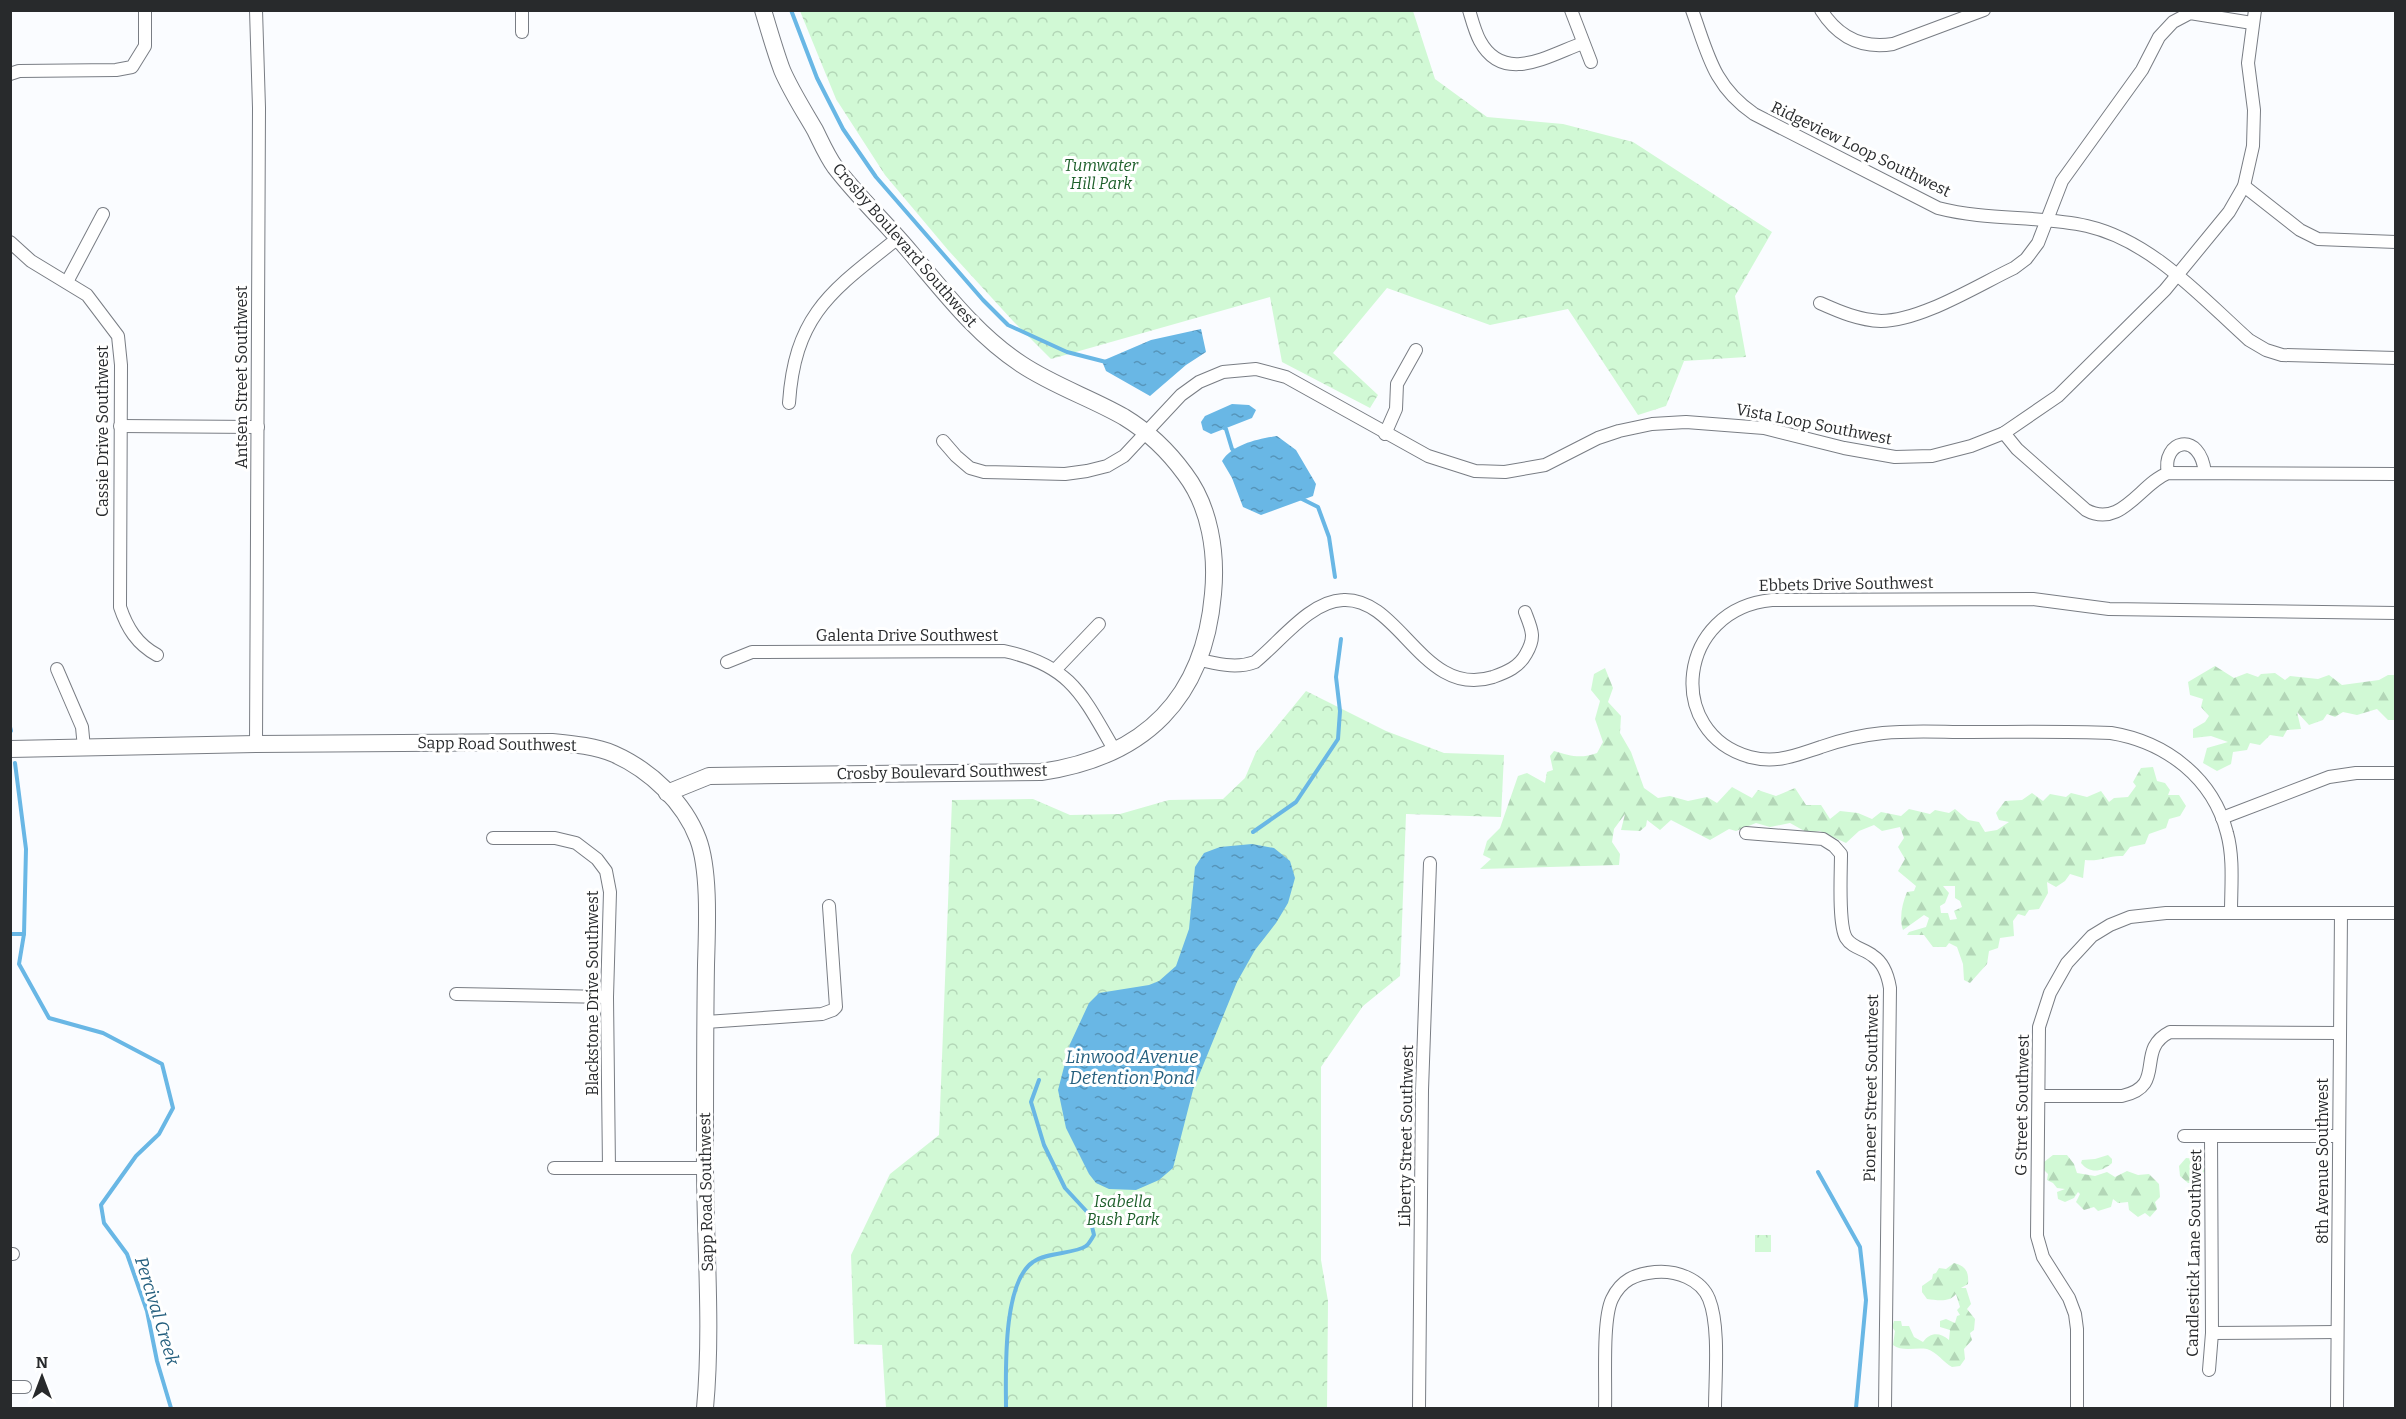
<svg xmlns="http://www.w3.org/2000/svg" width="2406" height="1419" font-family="Bitter,serif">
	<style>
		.forest { fill: url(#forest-firs); fill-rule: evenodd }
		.park { fill: url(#park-crowns) }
		.water { fill: url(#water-ripples) }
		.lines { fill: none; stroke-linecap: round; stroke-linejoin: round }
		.stream { stroke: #69b7e5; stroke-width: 4 }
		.minor-casing { stroke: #797d84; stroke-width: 14 }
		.tertiary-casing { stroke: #797d84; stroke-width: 18 }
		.minor { stroke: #fff; stroke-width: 12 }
		.tertiary { stroke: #fff; stroke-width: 16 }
		.labels { text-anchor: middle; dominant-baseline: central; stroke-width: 6; stroke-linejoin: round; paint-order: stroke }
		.street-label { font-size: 16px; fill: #282a2c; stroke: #fff }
		.park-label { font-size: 16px; font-style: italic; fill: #1f602c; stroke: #fff }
		.water-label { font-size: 18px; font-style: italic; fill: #235e7d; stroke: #fff }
	</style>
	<defs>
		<pattern id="forest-firs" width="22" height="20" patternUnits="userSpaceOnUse" patternTransform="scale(1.5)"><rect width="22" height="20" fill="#d1f9d5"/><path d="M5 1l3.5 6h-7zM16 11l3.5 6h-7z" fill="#b3d6b7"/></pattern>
		<pattern id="park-crowns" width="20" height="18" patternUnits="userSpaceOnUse" patternTransform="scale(1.5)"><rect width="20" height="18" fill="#d1f9d5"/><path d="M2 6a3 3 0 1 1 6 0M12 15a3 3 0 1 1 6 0" fill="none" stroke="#b3d6b7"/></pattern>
		<pattern id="water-ripples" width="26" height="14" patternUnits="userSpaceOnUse" patternTransform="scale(1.5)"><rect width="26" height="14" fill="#69b7e5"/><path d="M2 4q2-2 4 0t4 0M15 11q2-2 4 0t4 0" fill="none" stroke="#5695ba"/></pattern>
	</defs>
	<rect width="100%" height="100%" fill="#fafcff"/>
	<g class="forest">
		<polygon points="2215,666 2234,678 2247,673 2258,677 2261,674 2275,673 2285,680 2290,676 2318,679 2329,675 2342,685 2379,680 2388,675 2395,675 2395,720 2388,720 2377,709 2357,715 2343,712 2335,717 2327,714 2323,720 2309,725 2297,712 2301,729 2287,730 2283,737 2270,735 2260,745 2250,743 2247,750 2233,752 2231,764 2217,771 2203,763 2207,748 2228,742 2211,736 2193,738 2193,729 2205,722 2209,716 2201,707 2203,699 2190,695 2188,682"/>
		<path d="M 1605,668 L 1613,688 L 1608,702 L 1621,716 L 1620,733 L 1631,752 L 1644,788 L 1658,798 L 1670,796 L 1688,801 L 1707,797 L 1717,803 L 1732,787 L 1752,798 L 1758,790 L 1776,796 L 1795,788 L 1806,805 L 1821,805 L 1830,819 L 1840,811 L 1858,813 L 1872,819 L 1881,812 L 1901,816 L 1909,809 L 1930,814 L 1935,810 L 1949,813 L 1955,809 L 1968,820 L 1979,822 L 1985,832 L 1997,830 L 2009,822 L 1999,820 L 1996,813 L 2005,801 L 2022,800 L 2032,793 L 2043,801 L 2050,794 L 2066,797 L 2071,793 L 2087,797 L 2101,791 L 2109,802 L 2114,798 L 2128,797 L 2136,786 L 2133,782 L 2141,768 L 2153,767 L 2157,781 L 2165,783 L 2170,790 L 2168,795 L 2179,795 L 2186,806 L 2180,816 L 2169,819 L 2166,828 L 2149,834 L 2145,844 L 2130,847 L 2123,856 C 2108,855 2100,862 2085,860 L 2083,878 L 2070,874 L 2065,881 L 2056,887 L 2047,882 L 2048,893 L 2039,909 L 2029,910 L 2025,916 L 2018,914 L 2013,921 L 2014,936 L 2000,938 L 1998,948 L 1989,951 L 1987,964 L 1970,983 L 1964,980 L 1963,964 L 1957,947 L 1949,943 L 1946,947 L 1933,947 L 1924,935 L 1907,935 L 1909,932 L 1926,927 L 1929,918 L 1924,915 L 1903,930 C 1899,918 1902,904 1907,892 L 1914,891 L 1916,886 L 1898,871 L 1905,859 L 1898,847 L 1904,838 L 1900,827 L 1882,831 L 1874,825 L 1859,831 L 1846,843 L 1820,831 L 1808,833 L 1790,823 L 1770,827 L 1756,823 L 1736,831 L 1729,829 L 1710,840 L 1671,820 L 1660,830 L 1647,820 L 1646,826 L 1640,831 L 1621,830 L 1625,814 L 1614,829 L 1612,842 L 1620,854 L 1619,865 L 1480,869 L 1491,859 L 1483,855 L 1487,841 L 1500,828 L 1518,776 L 1527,773 L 1545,783 L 1547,772 L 1553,770 L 1550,756 L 1554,751 C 1570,756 1581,759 1597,753 L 1603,742 L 1595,719 L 1600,701 L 1591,690 L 1594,674 ZM 1943,886 L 1955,886 L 1955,898 L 1960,901 L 1962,907 L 1954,911 L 1957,919 L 1950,920 L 1948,913 L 1941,913 L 1940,906 L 1945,903 L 1949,893 Z"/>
		<polygon points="2053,1155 2067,1155 2074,1164 2077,1173 2095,1176 2107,1172 2115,1177 2127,1171 2138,1175 2149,1174 2159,1184 2160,1197 2155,1202 2157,1209 2150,1217 2145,1213 2138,1217 2129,1210 2128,1202 2118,1203 2113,1199 2111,1207 2098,1211 2094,1207 2084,1210 2076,1202 2080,1194 2078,1192 2074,1198 2065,1202 2058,1199 2057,1192 2065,1189 2057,1188 2053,1183 2047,1180 2048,1174 2043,1169 2044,1162"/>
		<polygon points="2186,1158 2199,1159 2205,1169 2200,1184 2188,1183 2180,1176 2179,1166"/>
		<path d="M 1954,1263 C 1966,1266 1969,1272 1968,1284 L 1961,1288 L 1966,1288 L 1971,1304 L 1967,1309 L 1975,1319 L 1974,1330 L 1970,1333 L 1972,1340 L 1964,1349 L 1965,1359 L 1960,1366 L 1952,1367 C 1943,1362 1937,1352 1927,1349 C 1916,1347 1902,1352 1893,1345 L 1895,1331 L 1892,1327 L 1894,1321 L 1901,1321 L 1902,1326 L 1909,1326 L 1914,1337 L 1923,1342 C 1930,1332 1940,1332 1949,1340 L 1950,1330 L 1940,1327 L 1940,1321 L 1946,1319 L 1955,1323 L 1957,1316 L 1960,1315 L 1957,1310 L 1960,1307 L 1956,1294 C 1949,1303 1937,1300 1927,1299 L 1922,1292 L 1922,1286 L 1932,1279 L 1933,1274 L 1936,1273 L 1939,1268 L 1946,1269 Z"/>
	</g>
	<g class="park">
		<polygon points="800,11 1413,11 1435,79 1487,117 1563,124 1633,142 1772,232 1735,296 1746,357 1684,361 1666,406 1638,415 1568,309 1490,325 1387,288 1333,353 1378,395 1370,408 1282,362 1270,297 1051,359 1013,321 948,250 885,175 836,99"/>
		<polygon points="1306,691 1386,731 1444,753 1504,755 1501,817 1406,814 1400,976 1363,1006 1321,1067 1321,1260 1328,1301 1327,1408 886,1408 882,1345 854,1344 851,1255 890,1174 939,1135 952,800 1033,799 1070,815 1120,814 1169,800 1223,799 1245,778 1256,752"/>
		<path d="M 2108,1155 L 2112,1159 L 2112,1163 C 2102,1172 2090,1174 2081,1163 L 2082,1160 L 2095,1159 Z"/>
		<rect x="1755" y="1235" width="16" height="17"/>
	</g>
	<g class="water">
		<polygon points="1201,329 1206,352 1186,365 1150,396 1106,371 1102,361 1151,340"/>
		<polygon points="1232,404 1249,405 1256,410 1252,418 1211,434 1203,430 1201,422 1205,416"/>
		<path d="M 1277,436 L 1296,450 L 1316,484 L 1313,496 L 1261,515 L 1243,507 L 1232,478 L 1222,461 C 1233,444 1258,439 1277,436 Z"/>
		<polygon points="1252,844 1274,848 1290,861 1295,878 1288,903 1276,923 1255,950 1237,982 1193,1090 1173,1168 1159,1180 1136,1190 1109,1189 1096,1183 1089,1174 1066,1128 1058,1090 1070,1044 1089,1003 1099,993 1149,985 1159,981 1176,966 1189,929 1195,867 1204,853 1220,847"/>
	</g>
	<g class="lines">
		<g class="stream">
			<polyline points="791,10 817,78 843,129 876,177 983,300 1008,325 1067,352 1106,362"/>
			<polyline points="1224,428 1226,429 1232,449 1236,452"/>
			<polyline points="1300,498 1318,507 1329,537 1335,577"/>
			<polyline points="10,727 11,731"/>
			<polyline points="15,763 26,849 24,934 19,964 49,1018 103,1033 162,1064 173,1108 159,1134 136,1156 101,1205 104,1223 127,1254 147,1311 157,1361 171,1408"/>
			<polyline points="1253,832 1296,802 1338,739 1340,711 1336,677 1341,639"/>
			<polyline points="10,934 24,934"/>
			<polyline points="1818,1172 1860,1247 1866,1300 1856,1408"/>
			<path d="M 1006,1408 C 1006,1374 1002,1283 1033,1262 C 1046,1252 1075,1254 1086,1246 C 1089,1244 1092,1238 1094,1235 L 1089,1214 L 1065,1188 L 1044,1145 L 1031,1102 L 1039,1080"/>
		</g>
		<g class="minor-casing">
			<g id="minor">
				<polyline points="256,10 259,108 256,744"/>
				<path d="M 1469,10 C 1472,20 1475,32 1480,41 C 1504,85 1549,55 1583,43"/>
				<polyline points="1571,10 1591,62"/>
				<path d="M 1692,10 C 1708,54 1713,86 1754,114 L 1938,208 C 1988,221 2039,215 2087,226 C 2152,241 2201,297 2249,340 L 2266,350 L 2282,355 L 2396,358"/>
				<path d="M 1821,10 C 1838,37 1862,49 1893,44 L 1984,10"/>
				<polyline points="522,32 522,10"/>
				<polyline points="10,74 19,71 116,70 132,67 145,46 145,10"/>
				<polyline points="2244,186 2300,230 2318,239 2396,242"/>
				<path d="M 10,242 L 31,261 L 87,295 L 118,336 L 121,365 L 120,607 C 127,628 137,644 157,655"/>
				<polyline points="67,282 103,214"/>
				<path d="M 1820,303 C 1840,312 1859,320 1881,321 C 1921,321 1978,285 2014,268 L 2026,259 L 2038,243 L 2062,181 L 2142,70 L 2159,37 L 2173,22 L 2190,13 L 2252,23"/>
				<path d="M 789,403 C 795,313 833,290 898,238"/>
				<polyline points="120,426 258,427"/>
				<path d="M 2004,433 L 2017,449 L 2086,510 C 2121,529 2140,484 2168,473 L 2396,474"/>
				<polyline points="1385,434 1396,409 1397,384 1416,350"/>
				<polyline points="943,441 956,456 970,468 984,472 1065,474 1087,471 1107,466 1124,456 1181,395 1199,382 1223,372 1256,369 1286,377 1428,456 1475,471 1505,472 1545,465 1598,438 1619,431 1652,424 1686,422 1764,428 1844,448 1895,457 1932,456 1971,446 2004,433 2058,396 2165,290 2229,212 2244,186 2253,146 2254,110 2248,63 2255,10"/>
				<path d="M 2168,473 C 2161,441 2200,429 2205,473"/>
				<path d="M 1200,660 C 1219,664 1236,669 1255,662 C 1280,642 1310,601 1343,600 C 1400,597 1423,699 1493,677 C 1507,672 1519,667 1526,654 C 1536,637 1532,630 1525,612"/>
				<path d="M 727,662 L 752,652 L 1004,651 C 1071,665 1083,696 1115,751"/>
				<polyline points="57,669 82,727 84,748"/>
				<polyline points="1056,669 1099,624"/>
				<polyline points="2222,818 2329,777 2356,773 2396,773"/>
				<path d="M 1746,833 L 1823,839 L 1834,846 L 1841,854 C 1841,872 1838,924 1846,938 C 1852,948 1865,949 1873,956 C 1884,963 1888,976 1890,988 L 1885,1408"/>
				<polyline points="493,838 555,838 576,843 597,859 606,871 610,892 607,997 609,1168"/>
				<path d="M 2231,912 C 2231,887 2234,858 2227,833 C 2213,778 2166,742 2111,733 C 2064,731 2017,732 1970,732 C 1941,732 1911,730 1883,733 C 1862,735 1841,740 1821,747 C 1796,755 1777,764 1750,757 C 1664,733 1677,609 1772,600 L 2033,599 L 2109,609 L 2396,613"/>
				<polyline points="456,994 607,997"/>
				<polyline points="706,1022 822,1014 833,1010 836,1007 829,906"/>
				<path d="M 2039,1096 L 2122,1096 C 2168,1086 2134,1050 2170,1032 L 2340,1033"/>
				<polyline points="2184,1136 2338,1136"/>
				<polyline points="554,1168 705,1168"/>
				<polyline points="10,1254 13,1254"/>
				<polyline points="2212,1333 2337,1332"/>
				<polyline points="2209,1370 2212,1333 2211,1136"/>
				<polyline points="10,1387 25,1387"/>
				<polyline points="1419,1408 1422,1090 1430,863"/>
				<path d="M 1605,1408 C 1606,1382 1602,1320 1612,1299 C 1621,1280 1635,1274 1655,1272 C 1676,1270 1701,1279 1709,1299 C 1720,1326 1715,1379 1715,1408"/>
				<polyline points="2077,1408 2077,1329 2075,1314 2069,1298 2043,1257 2037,1236 2039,1027 2050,993 2067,963 2092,936 2110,925 2130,917 2166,913 2396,913"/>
				<polyline points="2337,1408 2341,913"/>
			</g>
		</g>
		<g class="tertiary-casing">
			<g id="tertiary">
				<path d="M 10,749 L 256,744 L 552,742 C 572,744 595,746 614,754 C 650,770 684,802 698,839 C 710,871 707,929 706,965 C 705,1025 705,1086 705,1146 C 704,1233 713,1322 705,1408"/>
				<path d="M 667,793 L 709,776 L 1041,772 C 1145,757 1204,698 1213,594 C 1217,553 1210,507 1185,474 C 1169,452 1147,431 1124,417 C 1091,398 1054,386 1021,364 C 977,335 945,293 911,253 C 887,224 858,197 835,167 C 827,156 821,142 815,130 C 804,111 791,91 782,70 C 775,51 769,30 763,10"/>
			</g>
		</g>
		<use href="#minor" class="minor"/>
		<use href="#tertiary" class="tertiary"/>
	</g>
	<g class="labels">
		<g class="street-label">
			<text transform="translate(1861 149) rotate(26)">Ridgeview Loop Southwest</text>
			<text transform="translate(905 245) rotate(49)">Crosby Boulevard Southwest</text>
			<text transform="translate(241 377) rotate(-90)">Antsen Street Southwest</text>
			<text transform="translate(1814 424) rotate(11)">Vista Loop Southwest</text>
			<text transform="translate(102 431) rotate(-90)">Cassie Drive Southwest</text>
			<text transform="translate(1846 584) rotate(-1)">Ebbets Drive Southwest</text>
			<text x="907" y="635">Galenta Drive Southwest</text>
			<text transform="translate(497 744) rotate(1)">Sapp Road Southwest</text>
			<text transform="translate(942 772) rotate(-1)">Crosby Boulevard Southwest</text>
			<text transform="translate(592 993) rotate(-90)">Blackstone Drive Southwest</text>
			<text transform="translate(1871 1088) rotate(-89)">Pioneer Street Southwest</text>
			<text transform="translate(2022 1105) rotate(-89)">G Street Southwest</text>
			<text transform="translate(1406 1136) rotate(-89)">Liberty Street Southwest</text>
			<text transform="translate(2322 1161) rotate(-90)">8th Avenue Southwest</text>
			<text transform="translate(706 1192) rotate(-91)">Sapp Road Southwest</text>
			<text transform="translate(2194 1253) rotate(-89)">Candlestick Lane Southwest</text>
		</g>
		<g class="park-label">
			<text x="1101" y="165">Tumwater<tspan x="1101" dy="18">Hill Park</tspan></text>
			<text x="1123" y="1201">Isabella<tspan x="1123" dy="18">Bush Park</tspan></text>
		</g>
		<g class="water-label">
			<text x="1132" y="1057">Linwood Avenue<tspan x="1132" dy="21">Detention Pond</tspan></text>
			<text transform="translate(157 1311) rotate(73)">Percival Creek</text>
		</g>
	</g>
	<rect width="2406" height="1419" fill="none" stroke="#282a2c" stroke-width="24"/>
	<g transform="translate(42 1377)" stroke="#ffffff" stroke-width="4.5" paint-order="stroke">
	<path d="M0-4.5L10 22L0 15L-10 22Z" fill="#282a2c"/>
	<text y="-9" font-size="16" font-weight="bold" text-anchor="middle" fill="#282a2c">N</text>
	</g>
</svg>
